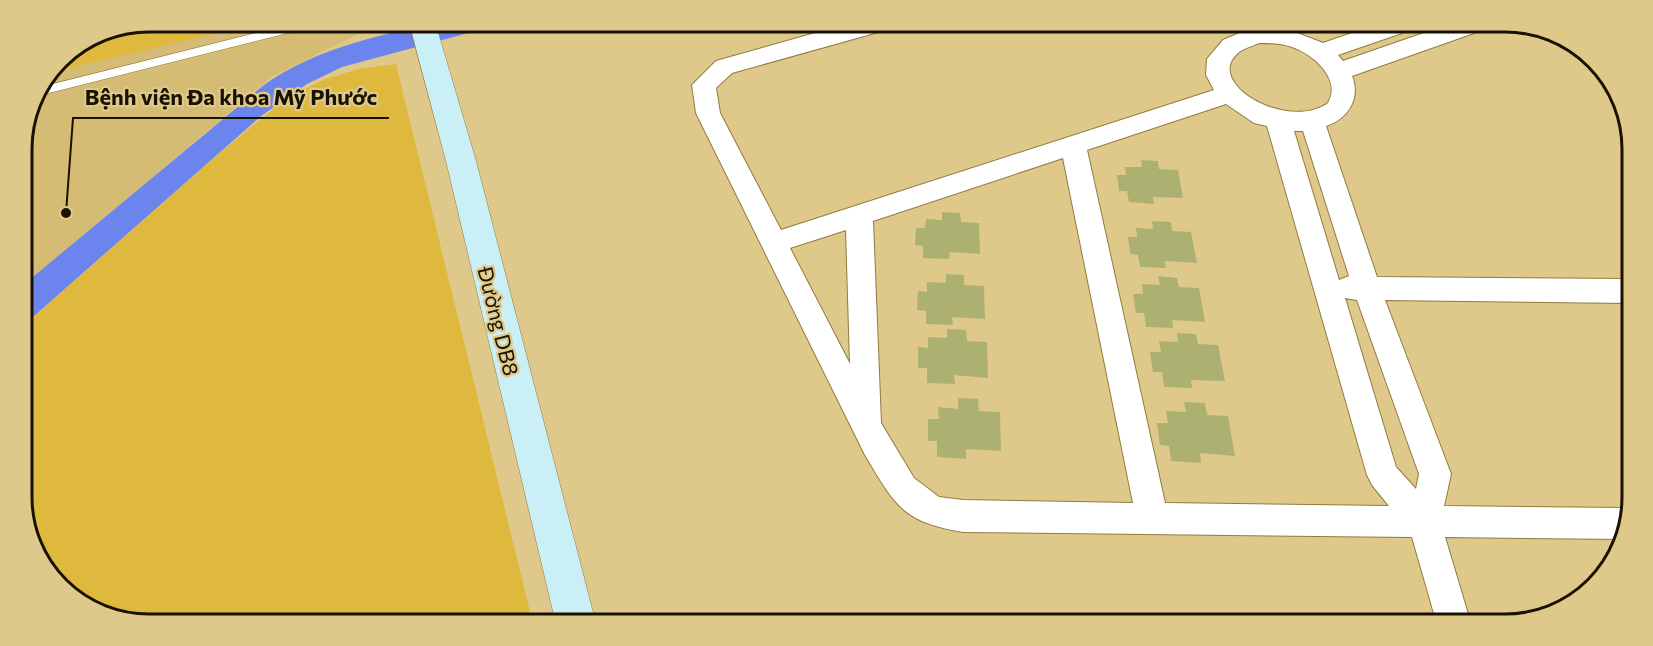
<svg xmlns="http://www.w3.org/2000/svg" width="1653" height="646" font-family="Commissioner,sans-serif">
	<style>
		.built { fill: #d4bc75 }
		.green { fill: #deb93d }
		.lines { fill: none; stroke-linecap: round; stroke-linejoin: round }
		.canal { fill: #6c84ee; fill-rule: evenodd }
		.building { fill: #acb171 }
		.lane-casing { stroke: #907c3e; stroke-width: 1 }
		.street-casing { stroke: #907c3e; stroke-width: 2 }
		.secondary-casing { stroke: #907c3e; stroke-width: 1 }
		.lane { fill: #fff; fill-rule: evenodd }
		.street { fill: #fff; fill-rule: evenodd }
		.secondary { fill: #cbeff6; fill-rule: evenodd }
		.labels { text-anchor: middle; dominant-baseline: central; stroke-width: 4.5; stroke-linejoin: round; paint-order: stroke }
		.street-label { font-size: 21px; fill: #1a1200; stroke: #dfc98a }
		.rim { fill: none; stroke: #1a1200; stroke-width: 3 }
		.leader { fill: none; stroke: #1a1200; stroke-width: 2 }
		.callout-dot { fill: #1a1200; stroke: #dfc98a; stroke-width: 2 }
		.callout-label { font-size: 22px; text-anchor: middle; font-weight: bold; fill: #1a1200; stroke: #dfc98a; stroke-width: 4.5; stroke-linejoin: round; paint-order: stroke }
	</style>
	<rect width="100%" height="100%" fill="#dfc98a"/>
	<polygon class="built" points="148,21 371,22 372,27 273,76 22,287 21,139 34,92 64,53 100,31"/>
	<g class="green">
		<path d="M 148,21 L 264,22 L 48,73 C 78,34 102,30 148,21 Z"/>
		<polygon points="396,64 532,620 107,618 52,581 23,522 22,327 222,151 287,98 323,80 358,69"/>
	</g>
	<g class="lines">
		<path class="canal" d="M 439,22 L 487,23 L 483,29 L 342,67 L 307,84 L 261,116 L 34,316 L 22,320 L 22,286 L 264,85 C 316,48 378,36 439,22 Z"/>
	</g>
	<g class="building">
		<polygon points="1141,160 1158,161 1159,169 1178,170 1183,198 1153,197 1154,204 1129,202 1127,191 1119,191 1117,175 1126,175 1125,167 1142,167"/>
		<polygon points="942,212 960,213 961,222 979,223 980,254 950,252 949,259 923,258 923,246 915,245 916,228 925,228 926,219 942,220"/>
		<polygon points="1152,221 1171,222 1172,231 1191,232 1197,263 1165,261 1166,268 1140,267 1138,255 1130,254 1128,237 1137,237 1136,228 1153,229"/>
		<polygon points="946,274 964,275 964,285 984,286 985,319 952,317 953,325 926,324 926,311 917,310 918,291 927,292 927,282 946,283"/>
		<polygon points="1158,276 1177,278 1179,287 1199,288 1205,322 1172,320 1173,328 1146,327 1144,313 1136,313 1133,294 1143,294 1142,284 1160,285"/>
		<polygon points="947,329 966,330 967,341 987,342 988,378 954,375 955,384 927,383 927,368 918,368 918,347 928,348 928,337 947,338"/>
		<polygon points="1177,333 1196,334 1198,344 1218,345 1225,381 1191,380 1192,388 1164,387 1162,372 1153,372 1150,352 1161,352 1159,341 1178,342"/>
		<polygon points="958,398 978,399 979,411 1000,412 1001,451 966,449 966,459 937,457 937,441 928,441 928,419 939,419 938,407 958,409"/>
		<polygon points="1184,402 1205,403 1207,415 1228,416 1235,456 1200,453 1201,463 1171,461 1169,446 1160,445 1157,423 1168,423 1166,411 1186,412"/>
	</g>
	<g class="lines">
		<g class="lane-casing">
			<polygon id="lane" points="300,22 322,22 316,26 33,97 37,88"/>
		</g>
		<g class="street-casing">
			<path id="street" d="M 847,24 L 885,25 L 882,31 L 732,73 L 716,88 L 720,113 L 781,230 L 1214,90 L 1206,75 L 1207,59 L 1223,40 L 1249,29 L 1257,27 L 1287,29 L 1323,43 L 1369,27 L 1405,27 L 1402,33 L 1338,55 L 1343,61 L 1441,27 L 1477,28 L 1474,33 L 1352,76 C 1361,98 1348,119 1326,126 L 1377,277 L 1629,279 L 1628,303 L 1385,300 L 1451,474 L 1444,506 L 1625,508 L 1625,539 L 1445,537 L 1471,624 L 1437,624 L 1412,537 L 963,532 C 902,522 895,505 865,455 L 696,113 L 692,85 L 716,61 ZM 1259,43 C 1270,43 1282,43 1292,47 C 1313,54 1342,79 1328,103 C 1287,132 1203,83 1238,53 C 1244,48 1253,46 1259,43 ZM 1226,104 L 1254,123 L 1267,126 L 1367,475 L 1372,485 L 1389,506 L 1165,503 L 1087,150 ZM 1294,131 L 1303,131 L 1349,276 L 1339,280 ZM 1063,158 L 1133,503 L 963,500 L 939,497 L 914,478 L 881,423 L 873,221 ZM 846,230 L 850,364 L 790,248 ZM 1345,298 L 1357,300 L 1419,474 L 1416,489 L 1396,467 Z"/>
		</g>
		<g class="secondary-casing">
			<polygon id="secondary" points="409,22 435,22 476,161 595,620 555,620 446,161"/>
		</g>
		<use href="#lane" class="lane"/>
		<use href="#street" class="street"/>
		<use href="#secondary" class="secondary"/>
	</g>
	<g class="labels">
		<g class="street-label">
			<text transform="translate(499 321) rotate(76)">Đường DB8</text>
		</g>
	</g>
	<path d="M0 0H1653V646H0ZM149 32H1505A117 117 0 0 1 1622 149V497A117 117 0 0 1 1505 614H149A117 117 0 0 1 32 497V149A117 117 0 0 1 149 32Z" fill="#dfc98a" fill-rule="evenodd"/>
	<path class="rim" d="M149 32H1505A117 117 0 0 1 1622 149V497A117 117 0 0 1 1505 614H149A117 117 0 0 1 32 497V149A117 117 0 0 1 149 32Z"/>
	<path class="leader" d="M66 213L73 118H389"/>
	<circle class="callout-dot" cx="66" cy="213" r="6"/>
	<g class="callout-label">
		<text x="231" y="105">Bệnh viện Đa khoa Mỹ Phước</text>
	</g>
</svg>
